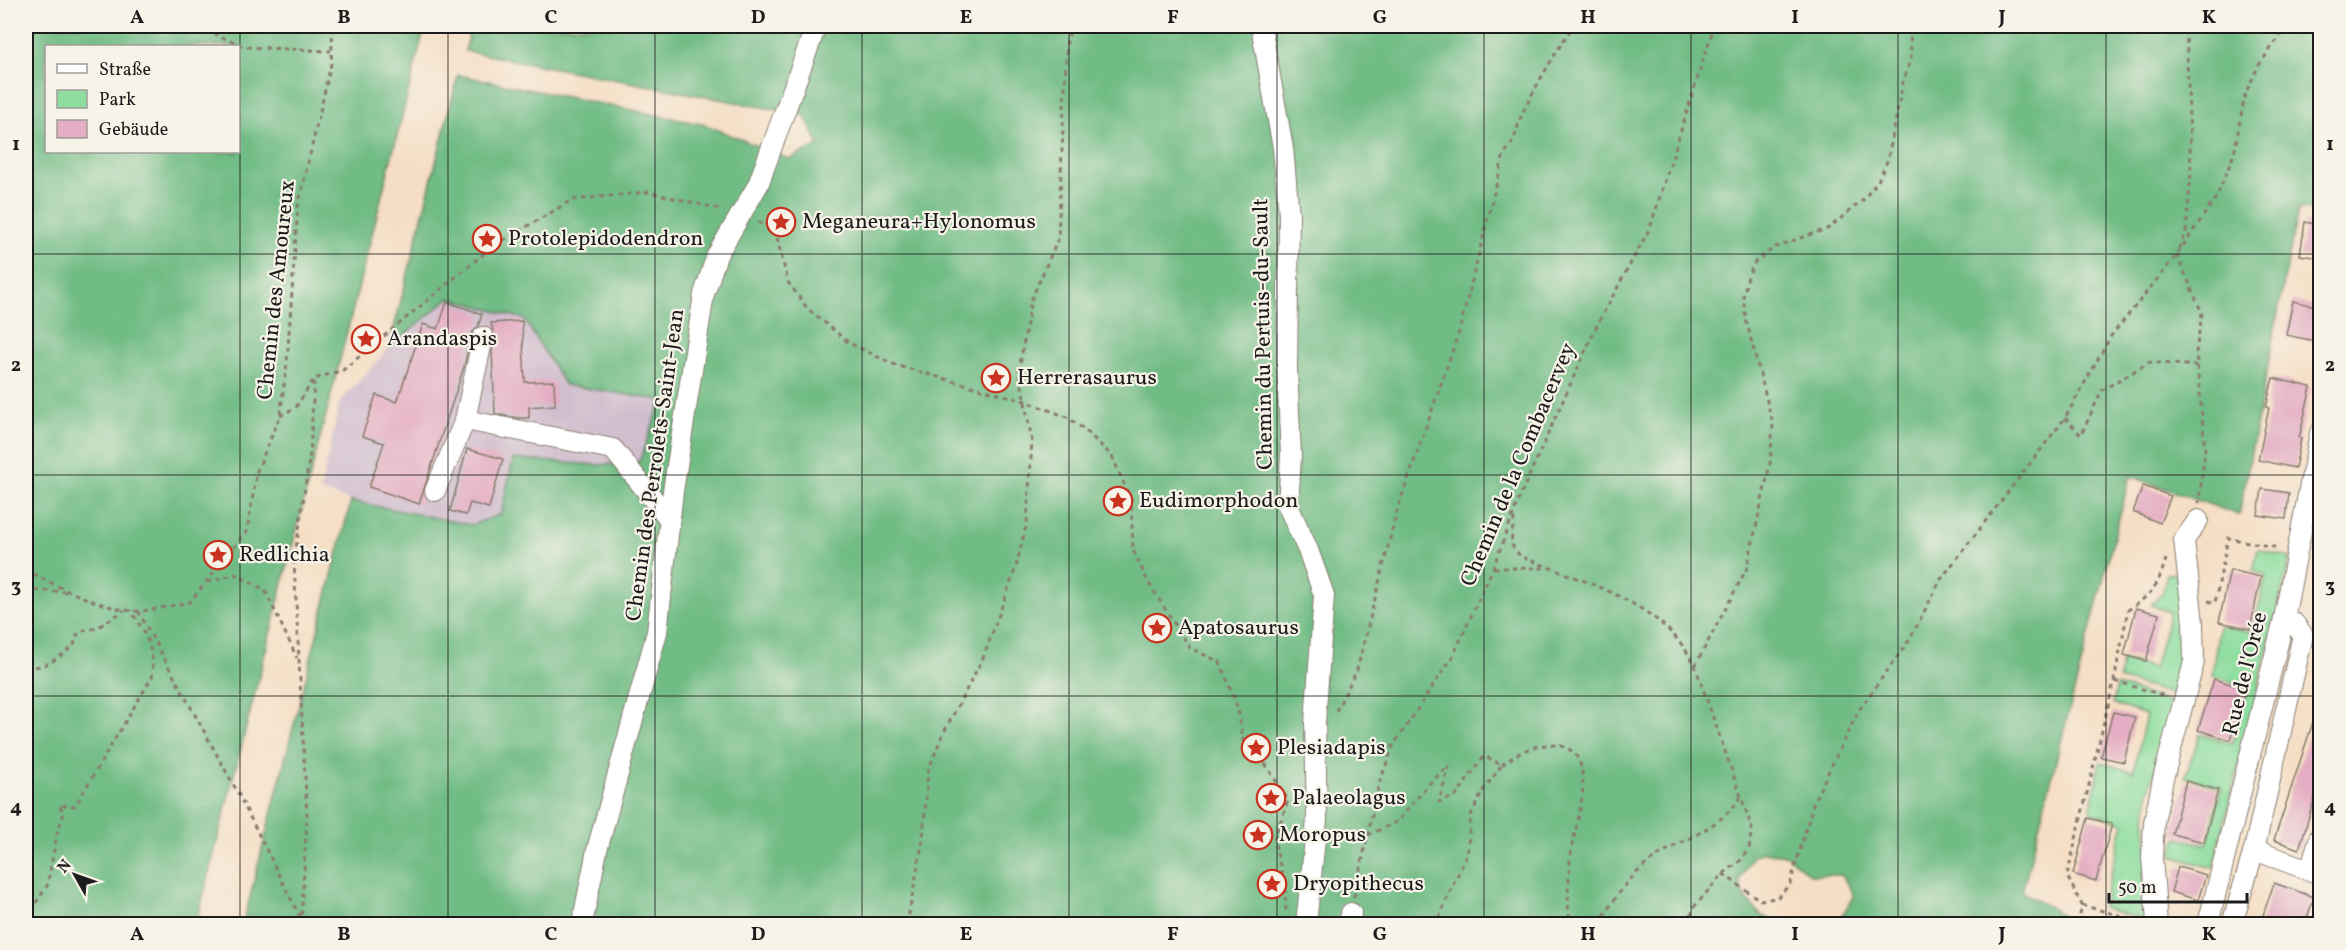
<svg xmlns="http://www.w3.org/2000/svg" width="2346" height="950" font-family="Vollkorn,serif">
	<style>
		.industrial { fill: #d0bdcd }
		.green { fill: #8cdd9e; stroke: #547c5d; stroke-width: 1.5 }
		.forest { fill: #71bc85; stroke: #466c50; stroke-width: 1.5; fill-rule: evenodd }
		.building { fill: #e4adc3 }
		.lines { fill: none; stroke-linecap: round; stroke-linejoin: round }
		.minor-casing { stroke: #887d70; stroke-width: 22 }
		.path { stroke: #887d70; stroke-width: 3; stroke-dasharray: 4.5 4.5; stroke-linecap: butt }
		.minor { stroke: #fff; stroke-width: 20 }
		.grid { fill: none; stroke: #1c1c1c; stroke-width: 1.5; stroke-opacity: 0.55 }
		.labels { text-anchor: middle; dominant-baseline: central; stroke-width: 4.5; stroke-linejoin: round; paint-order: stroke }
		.poi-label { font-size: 22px; fill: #1c1c1c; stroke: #f7f3e8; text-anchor: start }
		.street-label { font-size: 22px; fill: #1c1c1c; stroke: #f7f3e8 }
		.neatline { fill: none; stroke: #1c1c1c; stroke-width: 2 }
		.grid-label { font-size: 20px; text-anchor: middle; font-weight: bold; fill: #1c1c1c }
	</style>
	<rect width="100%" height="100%" fill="#f7f3e8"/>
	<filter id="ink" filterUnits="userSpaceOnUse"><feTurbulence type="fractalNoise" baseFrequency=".0167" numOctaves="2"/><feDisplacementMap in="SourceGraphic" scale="12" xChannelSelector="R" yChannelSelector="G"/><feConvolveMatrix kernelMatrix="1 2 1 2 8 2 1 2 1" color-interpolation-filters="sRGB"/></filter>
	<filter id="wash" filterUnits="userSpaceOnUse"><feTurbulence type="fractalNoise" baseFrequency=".008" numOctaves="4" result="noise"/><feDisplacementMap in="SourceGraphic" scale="24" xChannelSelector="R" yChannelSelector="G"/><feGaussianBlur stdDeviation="1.35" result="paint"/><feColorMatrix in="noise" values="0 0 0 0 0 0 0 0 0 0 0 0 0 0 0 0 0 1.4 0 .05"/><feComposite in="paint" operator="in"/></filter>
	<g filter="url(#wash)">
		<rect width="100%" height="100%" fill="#f5dec4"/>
		<polygon class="industrial" points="449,298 524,319 565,385 662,399 639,462 598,465 501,514 471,525 351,501 320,491 340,402 389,348"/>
		<g class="green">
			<polygon points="2258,549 2290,558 2213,868 2171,856 2177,838 2207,845 2221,788 2185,777 2200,734 2232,744 2248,687 2212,676 2219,626 2253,632 2266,575 2253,571"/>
			<path d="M 2178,573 C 2182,617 2188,652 2179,696 L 2119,679 L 2122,660 L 2154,668 L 2170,612 L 2151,605 L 2162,594 L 2167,574 Z"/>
			<polygon points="2117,685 2173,703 2148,795 2146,823 2150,922 2102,908 2124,823 2090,812 2100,762 2133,772 2146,715 2113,704"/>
		</g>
		<g class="forest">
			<path d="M 26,26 L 425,26 L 196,924 L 26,924 ZM 46,46 L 238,46 L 238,152 L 46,152 Z"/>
			<polygon points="471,26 892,26 904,30 907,26 2320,26 2320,210 2298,209 2239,515 2130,476 2022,892 2066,917 2064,924 1836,924 1854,897 1842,875 1811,875 1786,855 1762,852 1753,856 1739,880 1741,889 1748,901 1762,916 1782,924 243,924 351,501 472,525 501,514 513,459 598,465 639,462 662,400 565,385 524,319 449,298 389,348 458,75 706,125 789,159 819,145 804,115 465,51"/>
		</g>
		<g id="blocks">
			<g class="building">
				<polygon points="2305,222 2320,225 2320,258 2300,255"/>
				<polygon points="2293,301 2320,307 2320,342 2286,335"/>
				<polygon points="447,302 482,314 478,327 471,334 464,367 419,504 369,487 384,443 362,436 376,395 397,402 423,324 438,329"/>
				<polygon points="522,321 525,382 554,381 555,405 529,407 529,418 519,418 495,414 492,351 495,339 491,323"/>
				<polygon points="2273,378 2311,387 2299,438 2301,439 2295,468 2258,460 2269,408 2266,407"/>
				<polygon points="467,449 503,459 489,508 470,503 466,515 450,511"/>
				<polygon points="2143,486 2171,496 2160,523 2133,512"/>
				<polygon points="2262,489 2289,493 2286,519 2258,515"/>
				<polygon points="2230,570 2261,577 2250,629 2219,622"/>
				<polygon points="2136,608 2159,614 2146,661 2124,655"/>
				<polygon points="2214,679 2246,689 2230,740 2198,730"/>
				<polygon points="2318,707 2320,707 2320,781 2299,849 2274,840"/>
				<polygon points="2113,712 2135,717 2124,762 2101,757"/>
				<polygon points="2186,781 2218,790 2204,842 2172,834"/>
				<polygon points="2088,818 2112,824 2096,881 2073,874"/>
				<polygon points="2178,867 2206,875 2198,900 2171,892"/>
				<polygon points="2274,883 2314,897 2305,924 2260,924"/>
			</g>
		</g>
	</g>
	<g filter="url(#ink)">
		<use href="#blocks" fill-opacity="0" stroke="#887d70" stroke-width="1.5"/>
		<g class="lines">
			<g class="minor-casing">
				<g id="minor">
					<polyline points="1261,26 1283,148 1289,215 1287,368 1291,456 1288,506 1308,550 1324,595 1315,723 1317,820 1306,924"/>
					<polyline points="465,420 613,449 670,520"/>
					<polyline points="435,491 465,420 483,337"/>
					<polyline points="2254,850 2320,874"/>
					<polyline points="2310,870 2320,837"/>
					<polyline points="582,924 597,850 657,632 673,491 704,294 717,255 758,185 816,26"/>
					<polyline points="1349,924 1351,913"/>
					<polyline points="2157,924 2152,857 2154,822 2163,779 2194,662 2193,623 2184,540 2198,520"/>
					<polyline points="2208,924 2284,619 2320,433"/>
					<polyline points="2232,924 2254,850 2303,635 2294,623 2284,619"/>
				</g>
			</g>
			<g class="path">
				<polyline points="197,26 245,47 331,51"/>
				<polyline points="758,222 775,230 788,282 807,308 849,343 895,365 1025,401 1067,417 1085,430 1112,456 1131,500 1133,550 1148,582 1190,648 1220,662 1238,709 1244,746 1248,752 1264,762 1288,800 1274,840 1285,886 1286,914"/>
				<polyline points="2179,249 2186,232 2191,173 2186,26"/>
				<polyline points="2177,255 2202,313 2196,352 2205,449 2199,503"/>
				<polyline points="280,416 296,407 314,379 343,370 492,247 572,200 648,192 724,210"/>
				<polyline points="2065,418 2081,435 2102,390 2150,362 2198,366"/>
				<path d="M 1514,518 L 1511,544 L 1520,556 C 1583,582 1663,601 1695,666 L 1752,828 L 1749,848 L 1740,861 L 1723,874 L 1693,908 L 1689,924"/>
				<polyline points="1494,568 1547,568"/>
				<path d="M 26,569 C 49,584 112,613 139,611 C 156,610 173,605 190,602 L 247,531 L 257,471 L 280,416 L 287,362 L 298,206 L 331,64 L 333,26"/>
				<polyline points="208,582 235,574 265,590 297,658"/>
				<polyline points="26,590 68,592"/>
				<polyline points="2208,601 2215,603 2228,538 2279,548"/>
				<polyline points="138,611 239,795 301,919 310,924"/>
				<path d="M 26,666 C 46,670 58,657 74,646 C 77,625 86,633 98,627 C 107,622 116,616 124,610"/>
				<polyline points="1695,666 1747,568 1770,464 1773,424 1746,320 1743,297 1748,276 1755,262 1775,247 1829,228 1863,200 1878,181 1888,159 1903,82 1911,59 1910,26"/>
				<polyline points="2115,681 2166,696"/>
				<path d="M 1336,711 L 1357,670 L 1397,511 L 1459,332 L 1504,154 C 1518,138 1515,129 1523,112 C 1538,82 1555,53 1573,26"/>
				<path d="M 1502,765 C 1517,753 1533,744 1553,745 C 1601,746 1578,818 1572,846 C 1569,862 1566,910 1571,924"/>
				<polyline points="1368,835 1398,821 1430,783 1449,766 1439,802 1456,796 1484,756 1502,765 1484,789 1471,815 1467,854 1436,924"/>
				<polyline points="1723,874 1760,900 1777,898 1790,884 1814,801 1859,710 1910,639 1941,579 2065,418 2111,336 2176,256 2217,196 2234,154 2245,94 2259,65 2287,26"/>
				<polyline points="1354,897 1379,784 1393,746 1453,656 1493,568 1520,496 1598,323 1650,228 1714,26"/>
				<polyline points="2082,905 2138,921"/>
				<path d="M 26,918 L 47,886 L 57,834 L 64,813 L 59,805 L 75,806 L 152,677 C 155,649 146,633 130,610"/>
				<polyline points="301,924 307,816 294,562 310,454 314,381"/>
				<polyline points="907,924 923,839 928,771 942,736 984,656 1016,567 1027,522 1032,441 1019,370 1031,300 1058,239 1067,40 1072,26"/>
				<path d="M 1599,924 C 1615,897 1632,872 1659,855 C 1690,836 1719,828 1741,797"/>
				<path d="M 2078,924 L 2082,905 L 2067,876 L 2114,681 L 2128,610 C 2153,593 2157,588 2166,559"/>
			</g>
			<use href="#minor" class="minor"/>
		</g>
	</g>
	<path class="grid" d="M 240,26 L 240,924M 448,26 L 448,924M 655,26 L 655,924M 862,26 L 862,924M 1069,26 L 1069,924M 1277,26 L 1277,924M 1484,26 L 1484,924M 1691,26 L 1691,924M 1898,26 L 1898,924M 2106,26 L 2106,924M 26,254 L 2320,254M 26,475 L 2320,475M 26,696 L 2320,696"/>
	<defs>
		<g id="sight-ring" transform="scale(1.5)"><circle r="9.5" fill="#f7f3e8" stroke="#c8321e" stroke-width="1.5"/><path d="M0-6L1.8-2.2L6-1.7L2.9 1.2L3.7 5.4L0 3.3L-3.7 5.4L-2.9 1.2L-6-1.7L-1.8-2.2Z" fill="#c8321e"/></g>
	</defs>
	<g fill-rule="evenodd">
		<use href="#sight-ring" x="781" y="222"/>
		<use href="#sight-ring" x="487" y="239"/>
		<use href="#sight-ring" x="366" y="339"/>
		<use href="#sight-ring" x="996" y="378"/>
		<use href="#sight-ring" x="1118" y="501"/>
		<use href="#sight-ring" x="218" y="555"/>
		<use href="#sight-ring" x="1157" y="628"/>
		<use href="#sight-ring" x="1256" y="748"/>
		<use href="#sight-ring" x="1271" y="798"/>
		<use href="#sight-ring" x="1258" y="835"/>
		<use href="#sight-ring" x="1272" y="884"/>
	</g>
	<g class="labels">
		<g class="poi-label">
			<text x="802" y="222">Meganeura+Hylonomus</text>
			<text x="508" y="239">Protolepidodendron</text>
			<text x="387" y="339">Arandaspis</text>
			<text x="1017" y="378">Herrerasaurus</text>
			<text x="1139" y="501">Eudimorphodon</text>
			<text x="239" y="555">Redlichia</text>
			<text x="1178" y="628">Apatosaurus</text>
			<text x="1277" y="748">Plesiadapis</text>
			<text x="1292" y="798">Palaeolagus</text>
			<text x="1279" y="835">Moropus</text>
			<text x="1293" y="884">Dryopithecus</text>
		</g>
		<g class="street-label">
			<text transform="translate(277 290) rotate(-84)">Chemin des Amoureux</text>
			<text transform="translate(1264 334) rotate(-91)">Chemin du Pertuis-du-Sault</text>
			<text transform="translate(656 465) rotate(-82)">Chemin des Perrolets-Saint-Jean</text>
			<text transform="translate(1519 465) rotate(-67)">Chemin de la Combacervey</text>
			<text transform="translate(2246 674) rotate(-76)">Rue de l'Orée</text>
		</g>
	</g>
	<rect width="2346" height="950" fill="none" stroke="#f7f3e8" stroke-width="66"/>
	<rect x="45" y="45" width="195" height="108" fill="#f7f3e8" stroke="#9f9d96" stroke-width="1.5"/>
	<rect x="57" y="64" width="30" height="9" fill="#ffffff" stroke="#9f9d96" stroke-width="1.5"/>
	<text x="99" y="75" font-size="18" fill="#1c1c1c">Straße</text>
	<rect x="57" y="90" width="30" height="18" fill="#8cdd9e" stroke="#9f9d96" stroke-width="1.5"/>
	<text x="99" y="105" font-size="18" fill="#1c1c1c">Park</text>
	<rect x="57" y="120" width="30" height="18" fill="#e4adc3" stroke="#9f9d96" stroke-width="1.5"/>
	<text x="99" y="135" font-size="18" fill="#1c1c1c">Gebäude</text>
	<g transform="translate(75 875) rotate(310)" stroke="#f7f3e8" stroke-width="4.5" paint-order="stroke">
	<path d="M0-4.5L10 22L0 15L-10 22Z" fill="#1c1c1c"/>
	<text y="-9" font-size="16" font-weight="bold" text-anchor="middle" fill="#1c1c1c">N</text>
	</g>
	<path d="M2109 893v9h138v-9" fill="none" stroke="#1c1c1c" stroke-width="3"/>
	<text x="2118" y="893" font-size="18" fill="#1c1c1c" stroke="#f7f3e8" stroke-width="4.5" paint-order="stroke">50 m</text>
	<rect x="33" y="33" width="2280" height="884" class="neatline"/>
	<g class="grid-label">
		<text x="137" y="23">A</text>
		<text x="344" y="23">B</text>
		<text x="551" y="23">C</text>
		<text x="758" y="23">D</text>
		<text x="966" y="23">E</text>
		<text x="1173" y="23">F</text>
		<text x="1380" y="23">G</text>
		<text x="1588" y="23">H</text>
		<text x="1795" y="23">I</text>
		<text x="2002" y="23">J</text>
		<text x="2209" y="23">K</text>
		<text x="16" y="150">1</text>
		<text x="2330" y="150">1</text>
		<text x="16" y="371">2</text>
		<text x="2330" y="371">2</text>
		<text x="16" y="592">3</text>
		<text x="2330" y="592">3</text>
		<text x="16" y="813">4</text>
		<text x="2330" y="813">4</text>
		<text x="137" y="940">A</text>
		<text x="344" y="940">B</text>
		<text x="551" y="940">C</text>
		<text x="758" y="940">D</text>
		<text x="966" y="940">E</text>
		<text x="1173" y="940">F</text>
		<text x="1380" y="940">G</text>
		<text x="1588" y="940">H</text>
		<text x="1795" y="940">I</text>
		<text x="2002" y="940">J</text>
		<text x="2209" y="940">K</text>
	</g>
</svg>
